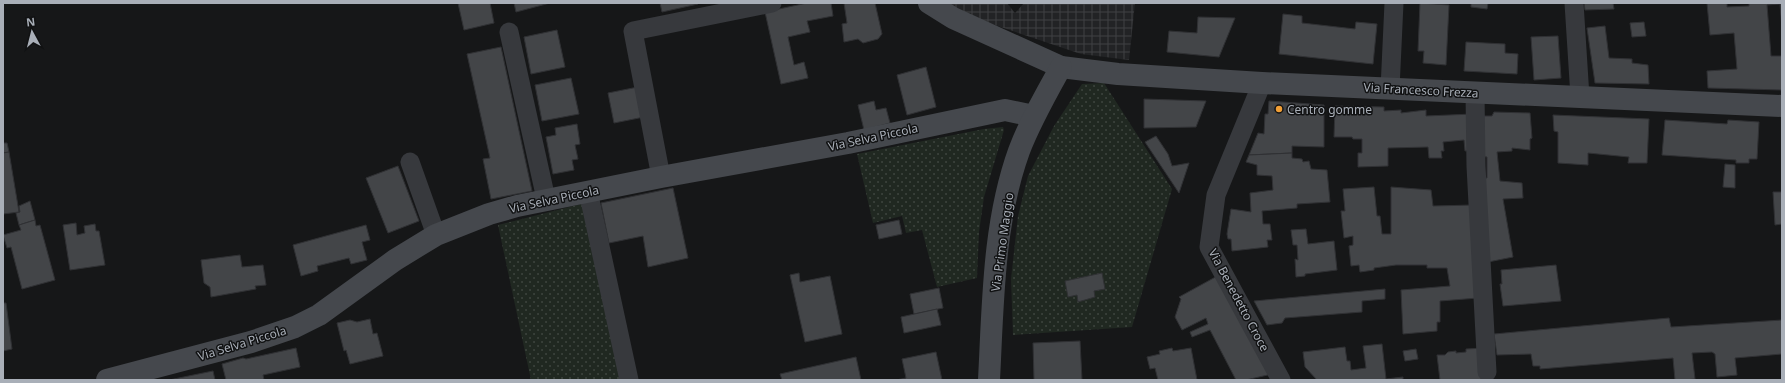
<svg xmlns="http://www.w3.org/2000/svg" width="1785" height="383" font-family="'Noto Sans',sans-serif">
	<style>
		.industrial { fill: url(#industrial-grid) }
		.grass { fill: url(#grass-dots) }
		.building { fill: #434548; stroke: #303134 }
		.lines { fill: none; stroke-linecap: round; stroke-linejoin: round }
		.street { stroke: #37393d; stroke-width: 19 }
		.secondary { stroke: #45484d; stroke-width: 22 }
		.poi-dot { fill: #f19f36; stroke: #111213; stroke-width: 1.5 }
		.labels { text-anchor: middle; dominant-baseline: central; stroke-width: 3; stroke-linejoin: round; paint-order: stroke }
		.street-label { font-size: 12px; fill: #a9afb8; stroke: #111213 }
		.poi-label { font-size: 12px; fill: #a9afb8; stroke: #111213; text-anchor: start }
	</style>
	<defs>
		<pattern id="industrial-grid" width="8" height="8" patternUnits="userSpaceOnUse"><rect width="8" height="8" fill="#222325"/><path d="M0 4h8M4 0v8" fill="none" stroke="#3f4043"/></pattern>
		<pattern id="grass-dots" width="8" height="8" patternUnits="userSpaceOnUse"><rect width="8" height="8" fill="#202821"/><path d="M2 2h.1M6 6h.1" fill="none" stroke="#3e453f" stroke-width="1.8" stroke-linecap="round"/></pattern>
	</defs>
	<rect width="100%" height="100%" fill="#161718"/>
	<polygon class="industrial" points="947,3 1007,3 1015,13 1024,3 1135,3 1129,60 1081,54 977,19"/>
	<g class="grass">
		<polygon points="1104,83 1172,189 1132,327 1013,335 1011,279 1018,216 1028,176 1054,126 1082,84"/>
		<polygon points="1003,127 1004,130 984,197 979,232 977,278 937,287 922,230 906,233 902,216 873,223 857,154 984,129"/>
		<polygon points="585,203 621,380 531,380 498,225"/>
	</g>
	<g class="building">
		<polygon points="458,3 490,3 494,23 464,30"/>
		<polygon points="514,3 550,3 516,12"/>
		<polygon points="660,3 698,3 698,4 662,12"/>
		<polygon points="807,3 831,3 833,16 807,21 810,32 788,37 794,65 804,62 808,78 781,84 765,12"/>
		<polygon points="844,3 875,3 882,34 878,39 863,43 858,39 844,42 842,24 847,23"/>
		<polygon points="1420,3 1449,5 1446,65 1423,63 1424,51 1418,51"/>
		<polygon points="1471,3 1488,3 1487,9 1471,7"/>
		<polygon points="1584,3 1613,3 1614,9 1585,10"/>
		<polygon points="1707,3 1727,3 1727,7 1749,6 1749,3 1782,3 1782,28 1780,4 1767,5 1771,56 1782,56 1782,90 1708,88 1707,71 1737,69 1734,33 1710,35"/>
		<polygon points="1283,14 1302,16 1302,23 1355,29 1356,22 1377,24 1373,64 1279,54"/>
		<polygon points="1198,17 1235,18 1219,57 1167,52 1169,31 1197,33"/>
		<polygon points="1644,22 1646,36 1632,37 1630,23"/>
		<polygon points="1605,26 1609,58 1632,59 1632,63 1648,65 1649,84 1595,83 1587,28"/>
		<polygon points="557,30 565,67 531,74 524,37"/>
		<polygon points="1558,36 1561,78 1534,80 1531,37"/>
		<polygon points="1466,42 1505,44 1505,53 1518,54 1517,74 1464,71"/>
		<polygon points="501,47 532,191 491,199 483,159 490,158 467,54"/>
		<polygon points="926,67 936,107 907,115 897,75"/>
		<polygon points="571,78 579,114 542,121 535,85"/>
		<polygon points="638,87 644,117 614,123 608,93"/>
		<polygon points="1144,99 1206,101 1196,127 1144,128"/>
		<polygon points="874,101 876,110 886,108 890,123 864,130 858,105"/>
		<polygon points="1269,101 1324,105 1324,147 1292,146 1292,153 1249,155 1258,133 1264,134 1265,114 1268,114"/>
		<polygon points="1335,106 1384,107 1384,111 1401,110 1401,113 1426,110 1426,116 1473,114 1472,150 1465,151 1464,140 1443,142 1444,151 1441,151 1442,158 1429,158 1428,147 1388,148 1388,166 1358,167 1358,153 1362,153 1362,139 1353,139 1352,137 1334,137"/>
		<polygon points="1494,112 1530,113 1532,138 1530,139 1530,150 1512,148 1512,151 1497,152 1500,181 1522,183 1523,198 1503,199 1513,257 1488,262 1484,178 1487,178 1487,157 1481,156 1479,116 1492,116"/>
		<polygon points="1553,115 1649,119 1647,163 1628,163 1629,157 1588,153 1588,165 1558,163 1558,132 1554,131"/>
		<polygon points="1665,120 1727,124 1728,120 1759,122 1757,159 1749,159 1749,163 1736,163 1736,160 1662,155"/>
		<polygon points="577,124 580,144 575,145 578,159 572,160 574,170 553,174 546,137 556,135 555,128"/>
		<polygon points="1156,136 1168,154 1172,166 1189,163 1179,193 1145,142"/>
		<polygon points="3,143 7,143 9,152 3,153"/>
		<polygon points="9,152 19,212 3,214 3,153"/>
		<polygon points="1292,153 1292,158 1302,159 1303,162 1309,161 1311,169 1327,170 1330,202 1297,204 1297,208 1262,211 1263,224 1270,224 1272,240 1267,240 1268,247 1232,251 1231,239 1228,239 1227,234 1231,209 1251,212 1250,193 1273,190 1272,176 1257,175 1257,165 1246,162 1249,155"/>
		<polygon points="1725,164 1735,165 1735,188 1723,187"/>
		<polygon points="398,166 419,221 388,233 366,178"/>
		<polygon points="1374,187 1377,216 1380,216 1382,234 1391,234 1391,187 1431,190 1433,206 1473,205 1478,298 1440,301 1440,322 1437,322 1437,331 1403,334 1401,290 1450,286 1447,268 1427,268 1427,265 1396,265 1374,268 1374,270 1360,272 1359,265 1351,266 1349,246 1353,245 1353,236 1344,238 1341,211 1345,211 1343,189"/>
		<polygon points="673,188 688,258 648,267 643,236 609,243 601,203"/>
		<polygon points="1773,192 1782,192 1782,224 1775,225"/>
		<polygon points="30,201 35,220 19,225 16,213 20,212 19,206"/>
		<polygon points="35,220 36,226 40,225 55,280 22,289 11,247 7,248 3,235 21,230 19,225"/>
		<polygon points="899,220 902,234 879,239 876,225"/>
		<polygon points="76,223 77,235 85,233 84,226 95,224 96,231 99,231 105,265 70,270 63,225"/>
		<polygon points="366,225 370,240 362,242 367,260 351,264 349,258 317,266 318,271 301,276 293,245"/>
		<polygon points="1306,229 1308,244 1334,241 1337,270 1305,274 1305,276 1296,277 1295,259 1298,260 1297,245 1293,245 1291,230"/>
		<polygon points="240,255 242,267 263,265 266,285 255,286 256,289 211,297 210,287 204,283 201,260"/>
		<polygon points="1556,265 1561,301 1503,306 1500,284 1502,284 1501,270"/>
		<polygon points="799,273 800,282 830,276 842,334 805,342 790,275"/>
		<polygon points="1102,273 1105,289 1094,291 1095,297 1078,302 1077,295 1068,297 1065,281"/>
		<polygon points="1221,274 1272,374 1246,380 1236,380 1210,330 1192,337 1190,332 1208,324 1206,318 1182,330 1175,317 1181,299 1179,297"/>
		<polygon points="939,288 943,308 914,314 910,294"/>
		<polygon points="1385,289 1385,299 1362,301 1362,312 1285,318 1282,323 1267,325 1254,301"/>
		<polygon points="3,303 6,303 12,349 3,351"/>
		<polygon points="937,309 941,325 904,333 901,317"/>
		<polygon points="1669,318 1671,327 1782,320 1782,354 1735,358 1737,375 1717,377 1715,354 1712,352 1692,353 1695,379 1685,380 1675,380 1673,358 1540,369 1540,366 1533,366 1531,354 1497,355 1494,334"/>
		<polygon points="370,319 373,334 377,333 383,356 350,364 346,350 344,351 337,323 350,320 357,322"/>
		<polygon points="1080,341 1082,380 1034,380 1033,343"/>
		<polygon points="1382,344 1386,379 1403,377 1403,380 1317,380 1305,367 1303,352 1345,347 1347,361 1350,361 1351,370 1366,368 1363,346"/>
		<polygon points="296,348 300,367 263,375 264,380 226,380 222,364 243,358 246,359"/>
		<polygon points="1172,348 1173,351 1191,348 1197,380 1158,380 1155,368 1150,369 1147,357 1160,354 1159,351"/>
		<polygon points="1485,348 1488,380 1440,380 1437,355 1445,355 1448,352 1456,351 1456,353 1466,352 1466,349"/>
		<polygon points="1416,349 1418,359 1405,361 1403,351"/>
		<polygon points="936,352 942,380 896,380 906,378 902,359"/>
		<polygon points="856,357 861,380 782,380 780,374"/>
		<polygon points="213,371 215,380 169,380"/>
	</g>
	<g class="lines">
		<g class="street">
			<polyline points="1574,3 1580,97"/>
			<polyline points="509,32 546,199"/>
			<polyline points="1262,83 1216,195 1209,247 1281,380"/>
			<polyline points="1390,89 1394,3"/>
			<polyline points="1475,93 1476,166 1487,372"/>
			<polyline points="410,162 436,235"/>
			<polyline points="661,177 633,31 772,3"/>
			<polyline points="588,191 629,380"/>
		</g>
		<g class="secondary">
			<polyline points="929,3 953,18 1061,67 1118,74 1262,83 1782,106"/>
			<polyline points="107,380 251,342 295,327 319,315 395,260 436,235 489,214 517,206 661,177 848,143 1005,110 1034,116"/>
			<path d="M 989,380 C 993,304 993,223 1019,151 C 1030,122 1046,94 1061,67"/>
		</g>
	</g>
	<circle class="poi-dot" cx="1279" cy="109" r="4"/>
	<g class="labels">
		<g class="street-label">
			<text transform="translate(1421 90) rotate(3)">Via Francesco Frezza</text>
			<text transform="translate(873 137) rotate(-12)">Via Selva Piccola</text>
			<text transform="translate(554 199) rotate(-12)">Via Selva Piccola</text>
			<text transform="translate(1002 242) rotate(-82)">Via Primo Maggio</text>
			<text transform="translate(1239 300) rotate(62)">Via Benedetto Croce</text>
			<text transform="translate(242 343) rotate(-17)">Via Selva Piccola</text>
		</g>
		<g class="poi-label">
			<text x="1287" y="109">Centro gomme</text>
		</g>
	</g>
	<rect width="1785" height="383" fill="none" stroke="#a9afb8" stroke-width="8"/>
	<g transform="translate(32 32) rotate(353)" stroke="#111213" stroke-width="3" paint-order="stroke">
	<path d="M0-3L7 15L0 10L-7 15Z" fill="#a9afb8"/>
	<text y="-6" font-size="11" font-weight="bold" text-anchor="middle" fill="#a9afb8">N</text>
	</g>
</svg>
